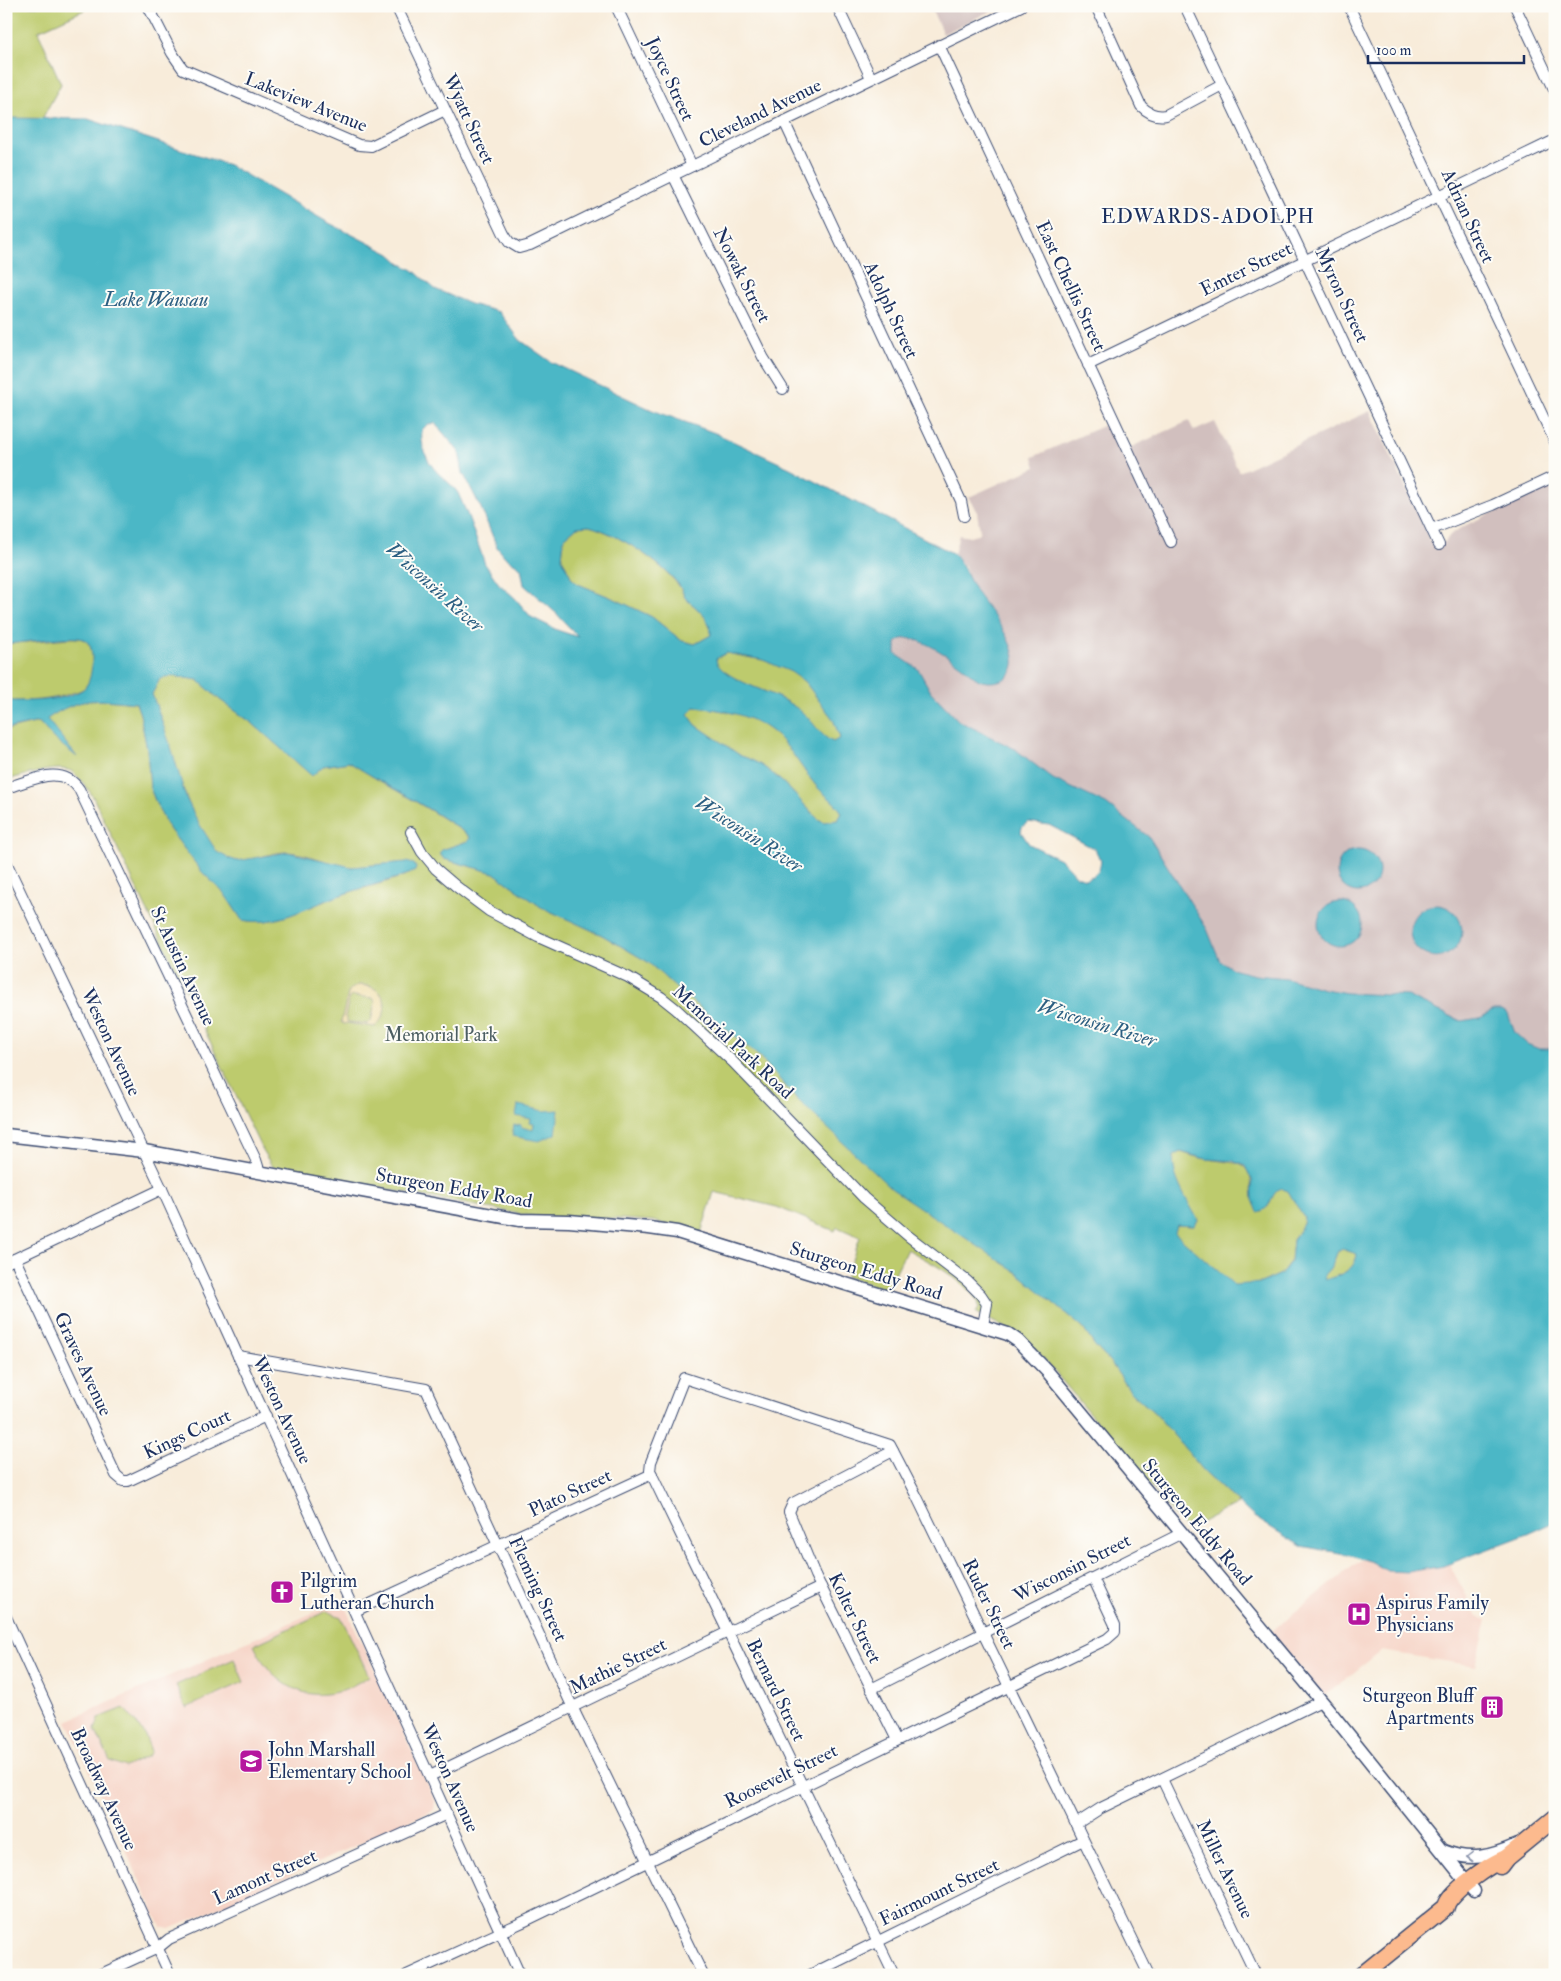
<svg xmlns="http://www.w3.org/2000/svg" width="1561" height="1981" font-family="'IM FELL Double Pica',serif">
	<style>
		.built { fill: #f6d2c4 }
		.industrial { fill: #d1bfbe }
		.green { fill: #bdcb6d; stroke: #6c7d66 }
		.sand { fill: #eeda9e; stroke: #84847e; fill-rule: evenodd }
		.water { fill: #4bb7c6; stroke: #337392; fill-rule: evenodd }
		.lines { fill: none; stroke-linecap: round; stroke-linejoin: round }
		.minor-casing { stroke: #3c4b71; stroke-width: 12 }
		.tertiary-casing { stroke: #3c4b71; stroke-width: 15 }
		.primary-casing { stroke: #3c4b71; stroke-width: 19 }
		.minor { stroke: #fff; stroke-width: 10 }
		.tertiary { stroke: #fff; stroke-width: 12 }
		.primary { stroke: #fcba8e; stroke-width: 16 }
		.oneway { stroke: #8d97ae }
		.labels { text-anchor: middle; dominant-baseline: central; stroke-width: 4; stroke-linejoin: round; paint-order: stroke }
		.street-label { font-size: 19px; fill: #1b2f5e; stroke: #fdfcf7 }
		.park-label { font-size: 19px; fill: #4c5e62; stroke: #fdfcf7 }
		.poi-label { font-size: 19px; fill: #1b2f5e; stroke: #fdfcf7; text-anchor: start }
		.neighbourhood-label { font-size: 20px; letter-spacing: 1px; fill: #1b2f5e; stroke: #fdfcf7 }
		.water-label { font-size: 20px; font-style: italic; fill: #2c5f82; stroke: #fdfcf7 }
	</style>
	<rect width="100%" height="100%" fill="#fdfcf7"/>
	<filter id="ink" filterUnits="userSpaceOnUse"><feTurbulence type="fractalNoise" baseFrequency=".02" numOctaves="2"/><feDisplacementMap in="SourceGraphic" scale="10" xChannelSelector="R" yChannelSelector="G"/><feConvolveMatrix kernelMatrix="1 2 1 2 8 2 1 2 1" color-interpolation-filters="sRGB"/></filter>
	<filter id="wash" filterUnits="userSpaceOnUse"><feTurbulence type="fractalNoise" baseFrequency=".0096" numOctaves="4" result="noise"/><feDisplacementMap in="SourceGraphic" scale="20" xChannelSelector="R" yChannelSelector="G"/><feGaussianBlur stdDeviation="1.12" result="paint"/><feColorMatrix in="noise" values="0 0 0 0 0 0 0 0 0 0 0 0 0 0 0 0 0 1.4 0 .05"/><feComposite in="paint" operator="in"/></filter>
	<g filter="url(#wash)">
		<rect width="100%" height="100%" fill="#f8ecda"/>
		<g class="built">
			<polygon points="1362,1559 1372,1562 1387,1571 1408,1572 1449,1564 1478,1617 1487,1620 1476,1666 1381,1651 1324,1696 1271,1632"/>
			<polygon points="342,1600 435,1801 434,1810 182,1924 169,1929 161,1927 67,1721"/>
		</g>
		<g class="industrial">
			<polygon points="930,6 1001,6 943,34"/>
			<polygon points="1370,411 1426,531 1429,541 1445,542 1450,535 1462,527 1555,482 1555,1046 1549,1049 1539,1049 1527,1044 1515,1033 1508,1014 1494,1010 1480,1018 1461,1021 1407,996 1347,993 1324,989 1286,978 1255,975 1235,970 1220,961 1207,929 1149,837 1106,804 1053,779 1015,749 959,721 931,692 918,669 896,654 895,643 903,638 915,639 949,656 980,681 1001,626 978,594 968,578 965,567 954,554 959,535 970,537 977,535 980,531 977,512 969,497 1036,467 1033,457 1107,424 1120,452 1189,421 1194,431 1215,422 1239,472"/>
		</g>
		<g class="green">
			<polygon points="6,6 93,6 38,31 61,84 42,119 6,118"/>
			<path d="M 589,526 C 617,533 661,562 678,585 C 682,589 683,595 686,599 C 697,609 712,619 711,635 L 695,644 L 682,641 L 652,617 L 617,600 L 578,584 L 572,579 L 562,558 L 564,538 L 577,527 Z"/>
			<path d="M 69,638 C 75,638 82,637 87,642 C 97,652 94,681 83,689 C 80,691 75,692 72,693 C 49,701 30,701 6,701 L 6,644 Z"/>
			<path d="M 726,653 L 763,660 L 791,671 L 805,682 L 833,719 L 840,738 L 833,743 C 817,735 806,713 787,702 C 764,688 733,684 716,663 L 716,658 Z"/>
			<path d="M 172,676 L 198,680 L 219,699 L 252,723 L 312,775 L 323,766 L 349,762 C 388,787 430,808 468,835 L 470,838 L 468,841 L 442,850 L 439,853 L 444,859 L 494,873 L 541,907 L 602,935 L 648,962 L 675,987 L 760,1057 L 797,1099 L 1018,1273 L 1083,1328 L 1095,1346 L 1111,1363 L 1131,1392 L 1156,1414 L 1204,1471 L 1238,1503 L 1187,1530 L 1039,1353 C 1020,1335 999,1324 976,1313 L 979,1308 L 978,1301 C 960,1277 932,1263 907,1249 L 887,1290 L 846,1277 L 860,1237 L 837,1227 L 835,1231 L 777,1207 L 714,1192 L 701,1233 L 653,1221 L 604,1218 L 536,1217 L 278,1169 L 272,1166 L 262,1150 L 93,797 C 88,789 81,779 74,773 C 62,762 21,777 6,780 L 6,730 L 39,722 L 53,738 L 75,754 L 46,719 C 80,695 97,699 136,703 L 140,714 L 147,749 L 150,788 L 159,810 L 170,830 L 202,872 L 224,893 L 242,920 C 276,927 306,907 337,896 C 363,887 390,883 415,871 C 403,869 390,866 377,865 C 369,865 360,868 351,867 C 330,865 309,853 288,852 C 264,851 237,873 216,851 C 183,813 171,741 152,694 L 160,678 Z"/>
			<path d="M 695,707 C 725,710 754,714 777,736 C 793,751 804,772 818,788 C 826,796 837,803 842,813 L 838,820 L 824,822 L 818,819 C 796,797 772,765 741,756 L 696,725 L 688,714 Z"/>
			<path d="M 1181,1152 C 1189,1155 1198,1158 1207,1159 C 1243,1165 1251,1158 1253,1200 L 1268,1207 L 1273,1193 L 1280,1188 L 1288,1190 L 1304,1218 L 1303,1224 L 1293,1240 L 1291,1260 L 1281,1274 L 1261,1283 L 1234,1286 L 1174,1233 L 1177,1225 L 1194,1226 L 1198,1220 C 1188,1202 1170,1177 1174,1156 Z"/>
			<path d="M 1342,1249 L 1357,1254 C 1355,1271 1340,1275 1325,1280 L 1324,1275 L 1332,1266 L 1338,1250 Z"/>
			<path d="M 327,1611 L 341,1617 L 369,1676 C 356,1684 341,1693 326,1694 C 293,1698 266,1673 254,1645 Z"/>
			<polygon points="234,1659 244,1682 186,1708 176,1685"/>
			<polygon points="124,1708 144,1733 151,1751 148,1756 125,1767 110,1761 95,1730 99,1718"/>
		</g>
		<path class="sand" d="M 359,985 C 386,985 393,1010 375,1027 L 347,1023 L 344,1024 L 341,1022 L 349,990 ZM 353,996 L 373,998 L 375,1002 L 371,1021 L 367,1024 L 348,1022 L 345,1017 L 349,998 Z"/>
		<g class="water">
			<path d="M 6,118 L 88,119 L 229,165 L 327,222 L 390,254 L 401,264 L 413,270 L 435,289 L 470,304 L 499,312 L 520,340 L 551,362 L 652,410 L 715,433 L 790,468 L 954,554 C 964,566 969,580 977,593 C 988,610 1031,657 1007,677 C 1001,682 989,683 982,681 C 975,679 968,671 963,667 C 951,658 917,634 902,639 C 900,639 898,641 896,643 L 896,654 L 918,669 L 931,692 L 959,721 L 1015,749 L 1053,779 L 1106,804 L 1149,837 L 1207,929 L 1220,961 L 1235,970 L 1255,975 L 1286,978 L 1324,989 L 1347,993 L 1407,996 L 1461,1021 L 1480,1018 L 1494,1010 L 1502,1010 L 1508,1014 L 1515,1033 L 1527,1044 L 1539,1049 L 1549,1049 L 1555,1046 L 1555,1522 L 1528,1534 L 1443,1566 L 1408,1572 L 1387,1571 L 1372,1562 L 1351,1555 L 1301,1546 L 1254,1517 L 1204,1471 L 1156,1414 L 1131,1392 L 1111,1363 L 1095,1346 L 1083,1328 L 1018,1273 L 892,1189 L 797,1099 L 760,1057 L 675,987 L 648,962 L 602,935 L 541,907 L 494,873 L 444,859 L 439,853 L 442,850 L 468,841 L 470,838 L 468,835 C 430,807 388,787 349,762 L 323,766 L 312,776 L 252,723 L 219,699 L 198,680 L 172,676 L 160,679 L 152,694 L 171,747 L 186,798 L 198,822 L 217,852 L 228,858 L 237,861 L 288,852 L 352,867 L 406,862 L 414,864 L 416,868 L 415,871 L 409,874 C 385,882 361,888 338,896 C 307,907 276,927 242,920 L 224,893 L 202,872 L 170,830 L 159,810 L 150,788 L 147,749 L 140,714 L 136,703 C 98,699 80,696 47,719 L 77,757 L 53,738 L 39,722 L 6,729 L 6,701 C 29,701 61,702 82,690 C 91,684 92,668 92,659 C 92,651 91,642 83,639 C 70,634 23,643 6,644 ZM 435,423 L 459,452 L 463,473 L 481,508 L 497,547 L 505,557 L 521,568 L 524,585 L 556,613 L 578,637 L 557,630 L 531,617 L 515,598 L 499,584 L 485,564 L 468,516 L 458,493 C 453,485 445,480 438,473 C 427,462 420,446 422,430 L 427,425 ZM 589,526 C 617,533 661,562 679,585 C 682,589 683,595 686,599 C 697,608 712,620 711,635 L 695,644 L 682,641 L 652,617 L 617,600 L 578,584 L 572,579 L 562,558 L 564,538 L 577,527 ZM 726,653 L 763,660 L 791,672 L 805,682 L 833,719 L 840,738 L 833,742 C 820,736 814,722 803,713 C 794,705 783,700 773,695 C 760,689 716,674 716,659 ZM 695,707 C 725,710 754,715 777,736 C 793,751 804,772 818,788 C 826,796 837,803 842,813 L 838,820 L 824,822 L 818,819 C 796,797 772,765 741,756 L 696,725 L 688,714 ZM 1028,822 L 1049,825 L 1095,849 L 1101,861 L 1099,870 L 1093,876 L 1085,879 L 1077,876 L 1062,860 L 1029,844 L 1021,832 L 1022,827 ZM 1181,1152 L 1206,1159 L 1233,1161 L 1245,1166 L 1252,1180 L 1253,1200 L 1258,1212 C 1273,1209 1268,1197 1280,1188 L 1288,1191 L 1304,1218 L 1303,1224 L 1293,1240 L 1291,1261 L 1281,1274 L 1261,1283 L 1234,1285 L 1175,1233 L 1177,1225 L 1194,1226 L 1198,1220 C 1189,1203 1170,1176 1174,1156 ZM 1342,1249 L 1357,1254 C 1355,1271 1340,1275 1325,1280 L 1324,1275 L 1332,1266 L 1338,1250 Z"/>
			<circle cx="1358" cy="871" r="21"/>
			<circle cx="1340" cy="924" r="22"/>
			<circle cx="1436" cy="931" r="26"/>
			<polygon points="518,1105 544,1111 559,1110 556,1134 539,1141 512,1136 514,1125 518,1126 519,1124 521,1125 521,1127 533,1130 534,1124 530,1123 531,1119 516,1116"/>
		</g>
	</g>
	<g filter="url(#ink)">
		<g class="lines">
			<g class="minor-casing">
				<g id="minor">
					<polyline points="148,6 172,53 183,69 359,145 371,146 445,110"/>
					<polyline points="396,6 504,234 509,242 519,248 530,245 1021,6"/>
					<polyline points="616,6 692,166"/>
					<polyline points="837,6 871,78"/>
					<path d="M 1096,6 L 1141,106 C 1148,113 1156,117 1166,115 L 1222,85"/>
					<polyline points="1185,6 1439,545"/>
					<polyline points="1349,6 1555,442"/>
					<polyline points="1515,6 1555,91"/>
					<polyline points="939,45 1171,542"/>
					<polyline points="784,121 961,501 964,516"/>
					<polyline points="673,175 763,357 783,389"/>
					<polyline points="1088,365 1555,140"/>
					<polyline points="1432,529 1493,505 1555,476"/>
					<path d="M 6,788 C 31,781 61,763 79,789 L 256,1160 L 260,1173"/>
					<polyline points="411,832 422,852 436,869 457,887 489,911 538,937 628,977 661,997 676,1009 733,1062 864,1198 907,1235 967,1281 981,1295 987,1304 983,1325"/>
					<polyline points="6,862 162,1189 520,1975"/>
					<polyline points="15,1259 116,1475 123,1481 128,1481 266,1416"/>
					<polyline points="6,1263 162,1189"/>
					<polyline points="238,1356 426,1389 578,1719 703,1975"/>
					<polyline points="893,1451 793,1503 789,1512 815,1575 897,1740"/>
					<polyline points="355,1611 652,1474"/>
					<polyline points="6,1617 170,1975"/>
					<polyline points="871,1689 1182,1533"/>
					<polyline points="430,1776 821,1587"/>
					<polyline points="1162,1779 1256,1975"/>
					<polyline points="1076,1824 1101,1808 1321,1701"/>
					<polyline points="99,1975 158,1948 169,1939 447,1814"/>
					<polyline points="407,1975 525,1921 1107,1639 1115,1632 1115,1625 1093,1578"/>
					<polyline points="810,1975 1083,1840"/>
					<polyline points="894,1975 650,1471 651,1462 684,1378 890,1445 917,1497 1149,1975"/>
				</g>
			</g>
			<g class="tertiary-casing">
				<g id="tertiary">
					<polyline points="6,1135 144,1151 520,1220 569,1221 649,1228 677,1232 1008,1334 1018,1341 1047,1371 1328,1709 1474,1891"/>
					<path d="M 1443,1851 C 1471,1862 1490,1857 1517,1845"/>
				</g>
			</g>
			<g class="primary-casing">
				<g id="primary">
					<polyline points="1500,1866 1506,1858 1555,1818"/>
					<path d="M 1362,1975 L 1446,1907 C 1448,1892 1492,1863 1506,1858"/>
				</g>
			</g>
			<use href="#minor" class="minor"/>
			<use href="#tertiary" class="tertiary"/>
			<use href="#primary" class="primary"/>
		</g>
		<defs><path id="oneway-chevron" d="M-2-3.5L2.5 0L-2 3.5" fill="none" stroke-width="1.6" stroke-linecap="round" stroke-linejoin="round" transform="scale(1.25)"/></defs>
		<use class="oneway" href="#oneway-chevron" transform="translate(1470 1857) rotate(180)"/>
	</g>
	<defs>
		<g id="church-square" transform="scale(1.25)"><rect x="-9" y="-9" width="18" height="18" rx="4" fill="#b5179e" stroke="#fdfcf7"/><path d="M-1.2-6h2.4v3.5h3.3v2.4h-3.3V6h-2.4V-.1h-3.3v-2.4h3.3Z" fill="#fff"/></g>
		<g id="hospital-square" transform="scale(1.25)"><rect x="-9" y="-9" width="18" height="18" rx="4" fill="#b5179e" stroke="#fdfcf7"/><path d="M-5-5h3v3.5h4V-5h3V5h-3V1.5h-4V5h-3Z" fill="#fff"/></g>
		<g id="building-square" transform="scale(1.25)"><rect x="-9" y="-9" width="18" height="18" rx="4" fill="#b5179e" stroke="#fdfcf7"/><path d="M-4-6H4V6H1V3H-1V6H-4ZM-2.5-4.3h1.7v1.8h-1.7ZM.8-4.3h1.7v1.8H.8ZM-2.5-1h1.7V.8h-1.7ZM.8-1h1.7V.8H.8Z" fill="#fff"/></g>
		<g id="school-square" transform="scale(1.25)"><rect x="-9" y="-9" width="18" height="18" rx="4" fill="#b5179e" stroke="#fdfcf7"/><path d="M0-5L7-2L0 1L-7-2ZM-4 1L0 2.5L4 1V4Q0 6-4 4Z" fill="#fff"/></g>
	</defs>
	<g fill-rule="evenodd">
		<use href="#church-square" x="282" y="1592"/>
		<use href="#hospital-square" x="1359" y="1614"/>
		<use href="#building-square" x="1492" y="1707"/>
		<use href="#school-square" x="251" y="1761"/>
	</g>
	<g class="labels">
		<g class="street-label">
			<text transform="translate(670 79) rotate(65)">Joyce Street</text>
			<text transform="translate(306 102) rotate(22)">Lakeview Avenue</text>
			<text transform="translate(760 113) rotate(-26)">Cleveland Avenue</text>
			<text transform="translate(469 119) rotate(65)">Wyatt Street</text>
			<text transform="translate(1468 216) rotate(65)">Adrian Street</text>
			<text transform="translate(1246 269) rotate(-26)">Emter Street</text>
			<text transform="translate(742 275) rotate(63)">Nowak Street</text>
			<text transform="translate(1071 286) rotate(65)">East Chellis Street</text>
			<text transform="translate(1342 295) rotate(65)">Myron Street</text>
			<text transform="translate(891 310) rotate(65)">Adolph Street</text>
			<text transform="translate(183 966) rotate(65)">St Austin Avenue</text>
			<text transform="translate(111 1042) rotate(65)">Weston Avenue</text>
			<text transform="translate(733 1042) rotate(43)">Memorial Park Road</text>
			<text transform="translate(454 1188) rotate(10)">Sturgeon Eddy Road</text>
			<text transform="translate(866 1271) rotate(17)">Sturgeon Eddy Road</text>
			<text transform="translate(83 1364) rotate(65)">Graves Avenue</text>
			<text transform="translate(282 1410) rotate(65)">Weston Avenue</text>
			<text transform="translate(187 1434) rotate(-25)">Kings Court</text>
			<text transform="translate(570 1493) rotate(-25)">Plato Street</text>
			<text transform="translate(1197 1522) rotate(50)">Sturgeon Eddy Road</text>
			<text transform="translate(1072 1568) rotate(-27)">Wisconsin Street</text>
			<text transform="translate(538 1589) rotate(65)">Fleming Street</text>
			<text transform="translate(989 1604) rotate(64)">Ruder Street</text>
			<text transform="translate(855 1618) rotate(64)">Kolter Street</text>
			<text transform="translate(618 1666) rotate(-26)">Mathie Street</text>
			<text transform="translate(776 1690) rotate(64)">Bernard Street</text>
			<text transform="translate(781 1776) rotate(-26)">Roosevelt Street</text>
			<text transform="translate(450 1778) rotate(66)">Weston Avenue</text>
			<text transform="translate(104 1789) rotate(65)">Broadway Avenue</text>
			<text transform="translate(1225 1869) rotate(64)">Miller Avenue</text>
			<text transform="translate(265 1877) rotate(-24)">Lamont Street</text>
			<text transform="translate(939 1892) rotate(-26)">Fairmount Street</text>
		</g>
		<g class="park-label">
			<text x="441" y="1035">Memorial Park</text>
		</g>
		<g class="poi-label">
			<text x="300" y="1581">Pilgrim<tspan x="300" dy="22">Lutheran Church</tspan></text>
			<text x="1376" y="1603">Aspirus Family<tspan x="1376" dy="22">Physicians</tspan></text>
			<text x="1474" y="1696" text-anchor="end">Sturgeon Bluff<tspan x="1474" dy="22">Apartments</tspan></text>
			<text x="268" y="1750">John Marshall<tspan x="268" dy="22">Elementary School</tspan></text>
		</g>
		<g class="neighbourhood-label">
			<text x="1208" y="216">EDWARDS-ADOLPH</text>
		</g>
		<g class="water-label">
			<text x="156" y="299">Lake Wausau</text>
			<text transform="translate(435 587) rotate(42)">Wisconsin River</text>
			<text transform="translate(749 834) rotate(33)">Wisconsin River</text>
			<text transform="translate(1097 1023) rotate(17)">Wisconsin River</text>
		</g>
	</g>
	<rect width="1561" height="1981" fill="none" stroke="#fdfcf7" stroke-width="25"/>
	<path d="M1368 55v8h156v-8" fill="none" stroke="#1b2f5e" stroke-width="2.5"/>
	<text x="1376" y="55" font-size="15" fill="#1b2f5e" stroke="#fdfcf7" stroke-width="4" paint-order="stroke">100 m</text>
</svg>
